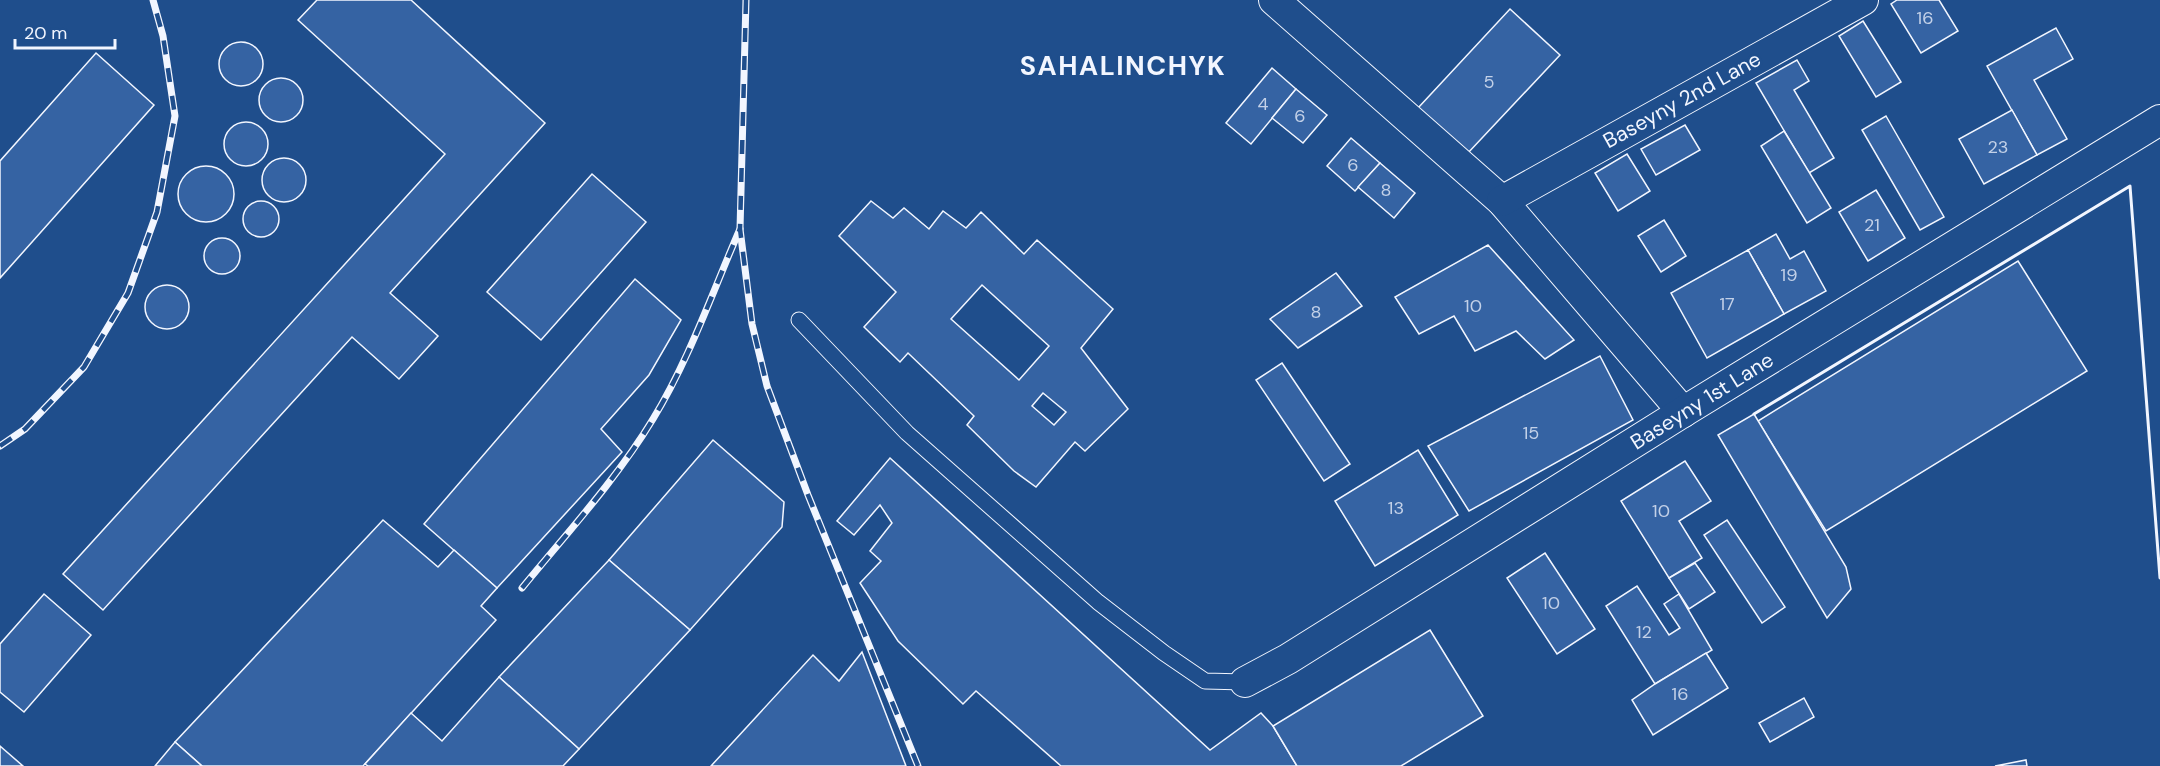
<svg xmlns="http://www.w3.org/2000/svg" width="2160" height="766" font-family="'DM Sans',sans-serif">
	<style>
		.building { fill: #3563a3; stroke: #f2f6ff; stroke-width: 1.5; fill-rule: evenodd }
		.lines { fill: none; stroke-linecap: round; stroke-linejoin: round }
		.service-casing { stroke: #f2f6ff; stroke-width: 17 }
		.minor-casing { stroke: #f2f6ff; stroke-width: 32 }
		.service { stroke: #1f4e8c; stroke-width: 15 }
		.minor { stroke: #1f4e8c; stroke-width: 30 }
		.rail-casing { stroke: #f2f6ff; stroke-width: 7 }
		.rail { stroke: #1f4e8c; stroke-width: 4.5; stroke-dasharray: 14; stroke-linecap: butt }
		.wall { stroke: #f2f6ff; stroke-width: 3 }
		.labels { text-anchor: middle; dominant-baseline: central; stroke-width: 4.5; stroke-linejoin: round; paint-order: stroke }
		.number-label { font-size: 18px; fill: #c3d1e8 }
		.street-label { font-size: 21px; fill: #f2f6ff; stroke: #1f4e8c }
		.district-label { font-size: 27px; font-weight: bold; letter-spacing: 1.5px; fill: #f2f6ff; stroke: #1f4e8c }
	</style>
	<rect width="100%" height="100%" fill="#1f4e8c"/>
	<g class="building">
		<polygon points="317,0 411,0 545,123 390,293 438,336 399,379 352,337 103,610 63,574 445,154 298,20"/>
		<polygon points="1897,0 1939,0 1958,31 1921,53 1891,4"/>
		<polygon points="1510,9 1560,55 1467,154 1418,108"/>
		<polygon points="1863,21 1901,82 1876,97 1839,36"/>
		<polygon points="2056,28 2073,59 2034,80 2067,139 2037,155 1987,66"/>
		<circle cx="241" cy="64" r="22"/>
		<polygon points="96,53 154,105 0,278 0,161"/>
		<polygon points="1797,60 1809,81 1794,90 1834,158 1809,173 1756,83"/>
		<polygon points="1272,68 1296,89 1251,144 1226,123"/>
		<circle cx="281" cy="100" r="22"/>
		<polygon points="1296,89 1327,115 1303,143 1272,118"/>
		<polygon points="2012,110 2037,155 1984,184 1959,139"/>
		<polygon points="1886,116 1944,217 1920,230 1862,130"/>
		<circle cx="246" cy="144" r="22"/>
		<polygon points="1685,125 1700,150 1656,175 1641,149"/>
		<polygon points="1784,131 1831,208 1807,223 1761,146"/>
		<polygon points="1351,138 1380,163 1355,191 1327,166"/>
		<polygon points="1627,154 1650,191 1618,211 1595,173"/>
		<circle cx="284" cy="180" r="22"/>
		<polygon points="1380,163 1415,193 1394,218 1358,187"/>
		<circle cx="206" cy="194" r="28"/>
		<polygon points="592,174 646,222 541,340 487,292"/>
		<polygon points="1876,190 1905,238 1868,261 1839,212"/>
		<circle cx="261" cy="219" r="18"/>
		<path d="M 871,201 L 893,218 L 904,208 L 929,229 L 943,211 L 966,228 L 981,212 L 1024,254 L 1037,240 L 1113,309 L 1081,348 L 1128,409 L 1085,451 L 1075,442 L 1036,487 L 1014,471 L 967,425 L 974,416 L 908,353 L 900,362 L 864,327 L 896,292 L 839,236 ZM 982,285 L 1049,346 L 1019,380 L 951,319 ZM 1043,393 L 1066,412 L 1054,425 L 1032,406 Z"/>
		<polygon points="1664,220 1686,256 1661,272 1638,236"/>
		<polygon points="1776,234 1790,259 1804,251 1826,291 1784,314 1748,250"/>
		<circle cx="222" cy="256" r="18"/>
		<polygon points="1488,245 1574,340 1545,359 1516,331 1475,351 1454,316 1419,334 1395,297"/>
		<polygon points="1748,250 1784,314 1707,358 1671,293"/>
		<polygon points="2018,261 2087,371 1826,531 1758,421"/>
		<polygon points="1336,273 1362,306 1298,348 1270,319"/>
		<polygon points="635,279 681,320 649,375 601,429 622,452 497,588 424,524"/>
		<circle cx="167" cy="307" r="22"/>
		<polygon points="1600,356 1633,420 1469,511 1428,446"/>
		<polygon points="1282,363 1350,464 1324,481 1256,380"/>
		<polygon points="1754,414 1846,567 1851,589 1827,618 1718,435"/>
		<polygon points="713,440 784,502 782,527 690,630 609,560"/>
		<polygon points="1418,450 1458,515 1375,566 1335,501"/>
		<polygon points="890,458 1210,750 1261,713 1273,726 1297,766 1061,766 976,691 963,704 898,641 860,583 881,561 870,551 892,523 880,505 854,535 837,521"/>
		<polygon points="1685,461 1711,501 1679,521 1702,558 1669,578 1621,501"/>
		<polygon points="383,520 438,567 454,550 497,588 481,606 496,620 363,766 202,766 175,742"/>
		<polygon points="1727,520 1785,607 1762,623 1704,535"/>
		<polygon points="1545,553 1595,629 1557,654 1507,578"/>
		<polygon points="609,560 690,630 579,749 499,677"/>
		<polygon points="1695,563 1715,592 1689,609 1669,578"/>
		<polygon points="1637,586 1669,635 1680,628 1664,604 1679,594 1712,650 1655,684 1606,606"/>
		<polygon points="44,594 91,635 24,712 0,692 0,644"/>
		<polygon points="1430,630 1483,716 1401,766 1297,766 1273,726"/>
		<polygon points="862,652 906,766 711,766 813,655 839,681"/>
		<polygon points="1706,653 1728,688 1653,735 1632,700 1655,684"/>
		<polygon points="499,677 579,749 563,766 368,766 365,764 411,713 442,741"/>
		<polygon points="1804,698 1814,717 1770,742 1759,723"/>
		<polygon points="175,742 202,766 155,766"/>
		<polygon points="0,746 23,766 0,766"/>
		<polygon points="2026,760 2027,766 1995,766"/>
	</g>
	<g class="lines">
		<g class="service-casing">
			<polyline id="service" points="799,320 907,433 1098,602 1164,653 1205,681 1245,682"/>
		</g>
		<g class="minor-casing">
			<g id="minor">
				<polyline points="1274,0 1502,201 1683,412"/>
				<polyline points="1502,201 1863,0"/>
				<polyline points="1245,682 1288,659 1683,412 2160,120"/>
			</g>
		</g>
		<use href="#service" class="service"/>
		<use href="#minor" class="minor"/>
		<g class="rail-casing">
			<g id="rail">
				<polyline points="746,0 740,229 752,324 767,386 808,495 918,766"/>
				<polyline points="0,446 25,429 84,367 128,293 157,212 175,116 163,36 153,0"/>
				<path d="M 522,588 C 567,533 616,480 653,419 C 689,360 712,293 740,229"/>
			</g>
		</g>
		<use href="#rail" class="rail"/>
		<polyline class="wall" points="1754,414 2130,186 2160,578"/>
	</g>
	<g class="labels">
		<g class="number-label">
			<text x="1925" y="18">16</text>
			<text x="1489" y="82">5</text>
			<text x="1263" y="104">4</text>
			<text x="1300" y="116">6</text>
			<text x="1998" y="147">23</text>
			<text x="1353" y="165">6</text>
			<text x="1386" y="190">8</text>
			<text x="1872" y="225">21</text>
			<text x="1789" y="275">19</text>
			<text x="1727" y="304">17</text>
			<text x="1473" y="306">10</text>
			<text x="1316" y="312">8</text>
			<text x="1531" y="433">15</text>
			<text x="1396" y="508">13</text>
			<text x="1661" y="511">10</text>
			<text x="1551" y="603">10</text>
			<text x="1644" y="632">12</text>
			<text x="1680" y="694">16</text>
		</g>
		<g class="street-label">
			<text transform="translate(1682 100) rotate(-29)">Baseyny 2nd Lane</text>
			<text transform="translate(1702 401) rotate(-32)">Baseyny 1st Lane</text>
		</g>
		<g class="district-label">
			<text x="1123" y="65">SAHALINCHYK</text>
		</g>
	</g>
	<path d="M15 39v9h100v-9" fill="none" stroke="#f2f6ff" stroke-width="3"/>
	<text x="24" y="39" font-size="18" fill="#f2f6ff" stroke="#1f4e8c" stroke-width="4.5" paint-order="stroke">20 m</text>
</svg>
